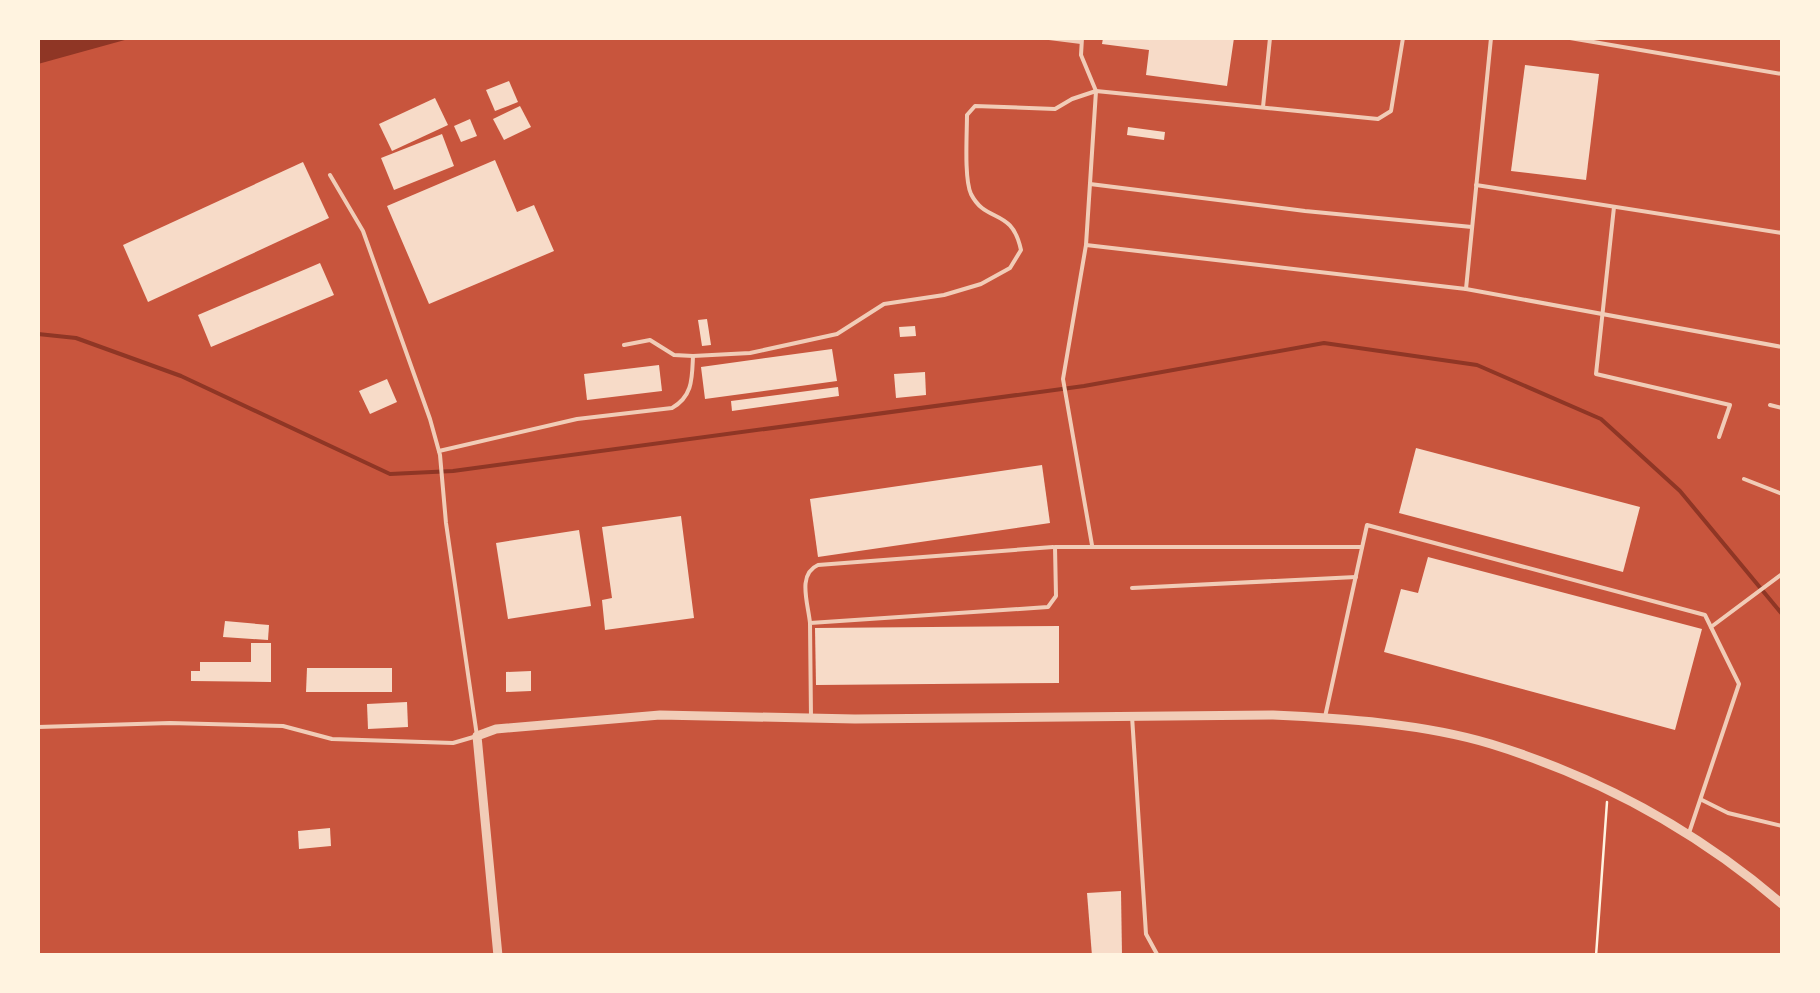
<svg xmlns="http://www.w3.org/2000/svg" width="1820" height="993" font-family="'Golos Text',sans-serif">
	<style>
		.water { fill: #8f3625 }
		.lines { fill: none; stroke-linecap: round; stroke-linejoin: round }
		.stream { stroke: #8f3625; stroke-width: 4 }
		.building { fill: #f7dbc8 }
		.path { stroke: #fff3e0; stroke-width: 2.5 }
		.service { stroke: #f1ccb7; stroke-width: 4 }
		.minor { stroke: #f1ccb7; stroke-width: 9 }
	</style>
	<rect width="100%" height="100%" fill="#c8553d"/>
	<polygon class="water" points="38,38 132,38 38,64"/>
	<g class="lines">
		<polyline class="stream" points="38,334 76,338 181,376 390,474 453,471 1084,386 1324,343 1477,365 1601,419 1680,491 1782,614"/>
	</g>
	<g class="building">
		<polygon points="1103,38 1234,38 1227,86 1146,75 1149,50 1102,44"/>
		<polygon points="1525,65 1599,74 1586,180 1511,171"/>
		<polygon points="509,81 518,102 495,111 486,90"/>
		<polygon points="435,98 448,125 392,151 379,124"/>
		<polygon points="520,106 531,127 504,140 493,119"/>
		<polygon points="470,119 477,136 461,142 454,126"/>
		<polygon points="1128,127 1165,132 1164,140 1127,135"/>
		<polygon points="442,134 454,166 394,190 381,158"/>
		<polygon points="495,160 517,212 534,205 554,251 429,304 387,206"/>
		<polygon points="303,162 329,218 148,302 123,245"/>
		<polygon points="320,263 334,295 211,347 198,315"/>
		<polygon points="707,319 711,345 702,346 698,320"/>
		<polygon points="915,326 916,336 900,337 899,327"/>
		<polygon points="832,349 837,381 705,399 701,367"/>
		<polygon points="659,365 662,391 587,400 584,374"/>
		<polygon points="925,372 926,395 896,398 894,374"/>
		<polygon points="387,379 397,402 370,414 359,391"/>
		<polygon points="838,387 839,396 732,411 731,401"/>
		<polygon points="1416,448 1640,507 1623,572 1399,513"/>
		<polygon points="1042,465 1050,523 818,557 810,499"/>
		<polygon points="681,516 694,618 605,630 602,600 612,598 602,527"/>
		<polygon points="579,530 591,606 508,619 496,543"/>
		<polygon points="1428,557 1702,629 1675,730 1384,652 1401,589 1418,593"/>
		<polygon points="225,621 269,625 268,640 223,637"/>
		<polygon points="1059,626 1059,683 816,685 815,628"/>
		<polygon points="251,643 271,643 271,682 191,681 191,671 200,671 200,662 251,662"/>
		<polygon points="307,668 392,668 392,692 306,692"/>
		<polygon points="531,671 531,691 506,692 506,672"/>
		<polygon points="407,702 408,727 368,729 367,704"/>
		<polygon points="330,828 331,846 299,849 298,831"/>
		<polygon points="1121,891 1122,956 1092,956 1087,893"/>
	</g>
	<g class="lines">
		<polyline class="path" points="1596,956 1607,802"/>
		<g class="service">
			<polyline points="1049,38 1081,42"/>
			<polyline points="1082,38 1081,55 1096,91 1086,245 1063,379 1092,545"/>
			<polyline points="1570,38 1782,74"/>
			<polyline points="1263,107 1270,38"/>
			<polyline points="1090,184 1305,211 1472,227"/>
			<polyline points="1476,185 1782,233"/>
			<polyline points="1614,207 1596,374 1730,405 1719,437"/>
			<polyline points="1086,245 1466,289 1782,347"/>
			<polyline points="1466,289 1491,38"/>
			<path d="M 624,345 L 650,340 L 674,355 L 693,356 L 750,353 L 837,334 L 884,304 L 944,295 L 981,284 L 1010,268 L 1021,250 C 1012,207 986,224 971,194 C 964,179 967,134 967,115 L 975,106 L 1055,109 L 1072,99 L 1096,91 L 1378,119 L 1391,111 L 1403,38"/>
			<polyline points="1770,405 1782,408"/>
			<path d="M 439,451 L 577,419 L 672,408 C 693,396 692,378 693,356"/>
			<polyline points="1744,479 1782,494"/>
			<polyline points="1132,588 1356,577"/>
			<path d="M 810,623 C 808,603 797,574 818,565 L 1053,547"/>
			<polyline points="1711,627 1782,574"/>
			<polyline points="1132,716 1146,934 1158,956"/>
			<polyline points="1325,717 1367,525 1705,615 1739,684 1689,833"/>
			<polyline points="811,718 810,623 1048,607 1056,596 1055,547 1362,547"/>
			<polyline points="38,727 170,723 283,726 332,739 453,743 477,736 446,523 440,455 430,419 363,231 330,175"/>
			<polyline points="1702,800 1728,813 1782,826"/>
		</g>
		<path class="minor" d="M 498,956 L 477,736 L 496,729 L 660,715 L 855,719 L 1273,715 C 1342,718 1425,724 1491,744 C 1598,777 1697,831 1782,904"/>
	</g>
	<rect width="1820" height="993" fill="none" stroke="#fff3e0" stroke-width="80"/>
</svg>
